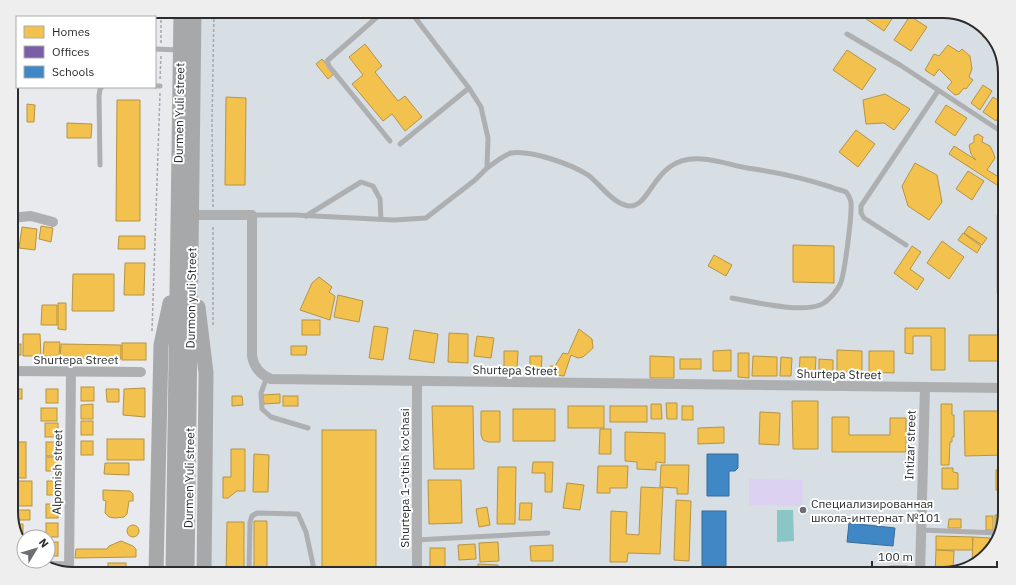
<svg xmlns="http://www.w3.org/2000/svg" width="1016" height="585" font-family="'IBM Plex Sans',sans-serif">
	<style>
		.built { fill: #d7dee4 }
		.green { fill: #ddd1f1 }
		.water { fill: #8bc6c7 }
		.homes { fill: #f2c14e; stroke: #b69444 }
		.offices { fill: #7b5ea7; stroke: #634f83 }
		.schools { fill: #3f88c5; stroke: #396c98 }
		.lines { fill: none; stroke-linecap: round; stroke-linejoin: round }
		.path { stroke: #a7a8a9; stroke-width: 1.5; stroke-dasharray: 3 2; stroke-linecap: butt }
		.lane { stroke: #aeafb1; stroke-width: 5 }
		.street { stroke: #aeafb1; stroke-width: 10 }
		.primary { stroke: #a7a8aa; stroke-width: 15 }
		.poi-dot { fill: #6c6e71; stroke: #fff; stroke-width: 1.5 }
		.labels { text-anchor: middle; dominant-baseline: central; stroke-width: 4; stroke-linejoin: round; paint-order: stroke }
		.street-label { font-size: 12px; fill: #2a2c2e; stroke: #fff }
		.poi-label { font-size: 12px; fill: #2a2c2e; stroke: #fff; text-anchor: start }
		.rim { fill: none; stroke: #2a2c2e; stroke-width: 2 }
	</style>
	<rect width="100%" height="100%" fill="#e8eaed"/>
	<polygon class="built" points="194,11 943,11 974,19 997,42 1005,69 1005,512 997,543 974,566 943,574 204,574 206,373 191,266"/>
	<polygon class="green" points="749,479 803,480 802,506 749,505"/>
	<polygon class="water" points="777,510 793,510 794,541 777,542"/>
	<g class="homes">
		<polygon points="73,11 82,11 82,17 59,17"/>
		<polygon points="861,11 897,11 884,31 859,14"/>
		<polygon points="910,16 927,27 911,51 894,40"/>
		<polygon points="963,16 974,19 983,28 979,32 961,18"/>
		<polygon points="986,31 996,41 993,45 982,36"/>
		<polygon points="365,44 382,66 375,72 398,101 405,96 422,117 405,131 392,114 383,121 352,84 363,75 349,57"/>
		<polygon points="948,45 959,52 962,49 970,56 972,69 969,77 973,80 966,89 964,88 959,94 955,95 947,88 952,82 939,69 934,76 925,70 934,54 939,56"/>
		<polygon points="847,50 876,69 862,90 833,70"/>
		<polygon points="322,59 334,74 328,79 316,64"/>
		<polygon points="1003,63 1005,69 1005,76 998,72"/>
		<polygon points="983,85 992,91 980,110 971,103"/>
		<polygon points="885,94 910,109 894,130 884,123 866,124 863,100"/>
		<polygon points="226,97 246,98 245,185 225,185"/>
		<polygon points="993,97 1005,105 996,121 983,112"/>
		<polygon points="117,100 140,100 140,221 116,221"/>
		<polygon points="27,104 35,105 34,122 27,122"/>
		<polygon points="946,105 967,118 955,136 935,122"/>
		<polygon points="67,123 92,124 91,138 67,138"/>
		<polygon points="856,130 875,144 858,167 839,152"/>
		<polygon points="978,134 983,137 982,142 990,146 993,152 995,158 987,170 1004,180 1000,187 949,154 954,146 976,160 971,154 969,145 974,142 974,136"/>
		<polygon points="915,163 937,175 942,202 929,220 908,206 902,186"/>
		<polygon points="968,171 984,181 972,200 956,189"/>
		<polygon points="41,226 53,228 51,242 39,239"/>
		<polygon points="969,226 987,238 982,245 964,233"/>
		<polygon points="22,227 37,229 35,250 19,248"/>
		<polygon points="963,233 981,246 977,253 958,240"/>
		<polygon points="119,236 145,236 145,249 118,249"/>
		<polygon points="942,241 964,257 949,279 927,263"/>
		<polygon points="793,245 834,246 834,283 793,282"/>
		<polygon points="912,246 921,252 910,269 924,279 917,290 894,273"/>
		<polygon points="714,255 732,265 726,276 708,266"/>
		<polygon points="125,263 145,263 144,295 124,295"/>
		<polygon points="73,274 114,274 114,311 72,311"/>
		<polygon points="319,277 332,287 329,292 335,296 330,320 300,310 312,283"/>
		<polygon points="338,295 363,301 359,322 334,317"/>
		<polygon points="58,303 66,303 66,330 58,329"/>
		<polygon points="42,305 57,305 57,325 41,325"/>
		<rect x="302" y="320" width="18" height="15"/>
		<polygon points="374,326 388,328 383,360 369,358"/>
		<polygon points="905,328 945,328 945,370 931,370 931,336 913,336 913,354 905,353"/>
		<polygon points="579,329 592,339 593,348 583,357 578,358 571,355 564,376 556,375 555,372 550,371 550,366 555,366 563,353 568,354"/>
		<polygon points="414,330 438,334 434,363 409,359"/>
		<polygon points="449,333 468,334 468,363 448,362"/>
		<polygon points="23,334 40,334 41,356 23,356"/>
		<rect x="969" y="335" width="34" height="26"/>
		<polygon points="477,336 494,338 491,358 474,356"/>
		<polygon points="44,342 60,342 59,357 43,356"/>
		<rect x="122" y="343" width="24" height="17"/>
		<rect x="11" y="344" width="10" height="11"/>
		<polygon points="61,344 121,345 121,359 60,358"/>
		<polygon points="291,346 307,346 306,355 291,355"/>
		<polygon points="731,350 731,371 713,371 713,351"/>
		<polygon points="837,350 862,351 862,372 837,372"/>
		<polygon points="504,351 518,351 517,370 504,369"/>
		<polygon points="869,351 894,351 894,373 869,372"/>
		<polygon points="738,353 749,353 749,378 738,377"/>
		<polygon points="530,356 542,356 541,373 530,372"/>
		<polygon points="650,356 674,357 674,378 650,378"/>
		<polygon points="753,356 777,357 777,376 752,376"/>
		<polygon points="781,357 792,358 791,376 780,376"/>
		<polygon points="800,357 816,357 815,374 799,374"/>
		<rect x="680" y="359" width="21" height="10"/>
		<polygon points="819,359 833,360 833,371 819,371"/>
		<rect x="81" y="387" width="13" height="14"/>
		<polygon points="145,388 145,417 123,415 124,389"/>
		<rect x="11" y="389" width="11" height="10"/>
		<rect x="46" y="389" width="12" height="14"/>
		<polygon points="106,389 119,389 119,402 107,402"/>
		<polygon points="280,394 280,403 264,404 263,395"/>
		<polygon points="232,396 242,396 243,405 232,406"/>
		<rect x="283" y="396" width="15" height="10"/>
		<polygon points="792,401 818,401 818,449 793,449"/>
		<polygon points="666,403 677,403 677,419 667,419"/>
		<polygon points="93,404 93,419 81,419 81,405"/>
		<polygon points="651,404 661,404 662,419 651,419"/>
		<polygon points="941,404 952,404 952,415 954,415 954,437 952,437 952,442 950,442 949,465 941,465"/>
		<polygon points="432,406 473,406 474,469 434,469"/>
		<rect x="568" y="406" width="36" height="22"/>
		<rect x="610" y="406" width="37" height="16"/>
		<rect x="682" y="406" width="11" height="14"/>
		<rect x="41" y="408" width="16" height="13"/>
		<rect x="513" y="409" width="42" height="32"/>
		<polygon points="481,411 500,411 500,442 488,442 483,440 481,435"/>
		<polygon points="964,411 1005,411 1005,455 965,456"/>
		<polygon points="760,412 780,413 779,445 759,444"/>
		<polygon points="832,417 849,417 849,435 890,435 890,418 906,418 906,452 832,452"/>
		<rect x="81" y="421" width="12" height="14"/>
		<rect x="45" y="423" width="13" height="14"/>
		<polygon points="724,427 724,443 698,444 698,428"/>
		<polygon points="600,429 611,429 611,454 599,454"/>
		<rect x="322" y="430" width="54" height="144"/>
		<polygon points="625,432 665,433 665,463 656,462 656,470 637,469 637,462 625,461"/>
		<rect x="107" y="439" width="37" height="21"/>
		<rect x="81" y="441" width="12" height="14"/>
		<rect x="11" y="442" width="15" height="36"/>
		<rect x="46" y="442" width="12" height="14"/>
		<polygon points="231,449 245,449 245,491 237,491 228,498 223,498 223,477 231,477"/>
		<polygon points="254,454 269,455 268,492 253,492"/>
		<rect x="46" y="457" width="13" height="14"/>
		<polygon points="533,462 553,462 552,492 545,492 545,473 532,473"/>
		<polygon points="105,463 129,463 129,475 104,474"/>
		<polygon points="661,465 689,465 688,494 677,494 677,488 660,487"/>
		<polygon points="598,466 628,466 627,488 610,488 610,493 597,493"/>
		<polygon points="498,467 516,467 515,524 497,524"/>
		<polygon points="942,468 953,468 953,472 958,473 958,489 942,489"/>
		<rect x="996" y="470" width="9" height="20"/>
		<polygon points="428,480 461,480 462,523 429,524"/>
		<rect x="11" y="481" width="21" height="25"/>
		<rect x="47" y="481" width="12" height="14"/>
		<polygon points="567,483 584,485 580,510 563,508"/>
		<polygon points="641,487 663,488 660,554 628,553 627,562 610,562 611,511 627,512 626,534 639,535"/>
		<polygon points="103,490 130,491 133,494 133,501 129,501 127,514 124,517 115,518 109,517 105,513 106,501 103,500"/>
		<polygon points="676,500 691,501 689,561 674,560"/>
		<polygon points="520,503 532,503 531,520 519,520"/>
		<rect x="46" y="504" width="12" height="14"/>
		<polygon points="487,507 490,525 479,527 476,509"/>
		<polygon points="11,510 30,510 30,520 12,520"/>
		<polygon points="995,515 1004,515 1000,530 995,530"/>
		<rect x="986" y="516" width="7" height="14"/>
		<polygon points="949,519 961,519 961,528 948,528"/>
		<polygon points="254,521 267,521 267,567 272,567 272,574 254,574"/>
		<polygon points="227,522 244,522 244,574 226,574"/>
		<rect x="46" y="523" width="12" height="14"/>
		<polygon points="14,524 23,524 23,536 36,537 24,537 24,548 19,543"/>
		<circle cx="133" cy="531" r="6"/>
		<polygon points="936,536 973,537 973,550 936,550"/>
		<polygon points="973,537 990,538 990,550 972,566"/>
		<polygon points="121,541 133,546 136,549 136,557 75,558 76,549 107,549 109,546"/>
		<rect x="48" y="542" width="10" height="14"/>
		<polygon points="498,542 499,561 480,562 479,543"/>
		<polygon points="475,544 476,559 459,560 458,545"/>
		<polygon points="553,545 553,561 531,561 530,546"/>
		<rect x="430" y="548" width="15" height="21"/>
		<polygon points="936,550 954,551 953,571 935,574"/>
		<rect x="108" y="563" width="18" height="11"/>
		<polygon points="478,564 498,565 498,574 478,574"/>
		<rect x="890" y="566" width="17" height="8"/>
		<rect x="82" y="568" width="13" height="6"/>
		<polygon points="600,570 600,574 582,574 582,571"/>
	</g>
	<polygon class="offices" points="99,11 132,11 131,17 99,17"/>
	<g class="schools">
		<polygon points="707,454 738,454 738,468 735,471 729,471 729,496 707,496"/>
		<rect x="702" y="511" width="24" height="63"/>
		<polygon points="849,523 895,528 893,546 847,542"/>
	</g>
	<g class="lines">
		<g class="path">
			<polyline points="161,43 161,11"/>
			<polyline points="160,79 161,55"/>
			<polyline points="213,207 212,123 214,11"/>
			<polyline points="213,325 213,225"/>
			<polyline points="152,331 160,93"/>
		</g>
		<g class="lane">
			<polyline points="384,11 327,61 329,66 390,141"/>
			<polyline points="847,34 900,65 1005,134"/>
			<polyline points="155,49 179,50"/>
			<polyline points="155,86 160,86"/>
			<polyline points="400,144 469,88"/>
			<polyline points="100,165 99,96 100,89 102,87"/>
			<path d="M 487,168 C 494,163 504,155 511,153 C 531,150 571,164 588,175 C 599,183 614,205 629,206 C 653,207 652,155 702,159 C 717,160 732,165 747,168 C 776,172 803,178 831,187 C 835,189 842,190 846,192 C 848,194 851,200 851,203 C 852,215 845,270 841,282 C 838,290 828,302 820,305 C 799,313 755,302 732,298"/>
			<polyline points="1005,212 999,216 999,292 1005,302"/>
			<polyline points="252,215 295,215 394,220 426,218 475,180 487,168 488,138 481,107 469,88 410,11"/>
			<polyline points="306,216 361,182 373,186 380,199 381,219"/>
			<polyline points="906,245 864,218 861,213 861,206 938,91"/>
			<polyline points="267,377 261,393 262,409 271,417 308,428"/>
			<polyline points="921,530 999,533"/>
			<polyline points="416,540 548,533"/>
			<polyline points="39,563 69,564"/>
			<polyline points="249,574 250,522 252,516 257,513 298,514 306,532 315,574"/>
		</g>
		<g class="street">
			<path d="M 186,215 L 252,215 L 252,356 C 254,368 261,375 271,379 L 1005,388"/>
			<polyline points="11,218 31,216 53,222"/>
			<polyline points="11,371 141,372"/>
			<polyline points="69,573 71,372"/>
			<polyline points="417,574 417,382"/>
			<polyline points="920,574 925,388"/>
		</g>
		<g class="primary">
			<polyline points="198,307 206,373 204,574"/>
			<polyline points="156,574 161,345 170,303"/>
			<polyline points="173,574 181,11"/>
			<polyline points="187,574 194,11"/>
		</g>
	</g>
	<circle class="poi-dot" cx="803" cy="510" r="4"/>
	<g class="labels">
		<g class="street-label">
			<text transform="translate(179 113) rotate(-89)">Durmen Yuli street</text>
			<text transform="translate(191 298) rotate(-89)">Durmon yuli Street</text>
			<text x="76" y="359">Shurtepa Street</text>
			<text transform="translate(515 370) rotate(1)">Shurtepa Street</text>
			<text transform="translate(839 374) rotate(1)">Shurtepa Street</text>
			<text transform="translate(910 445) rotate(-88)">Intizаr street</text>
			<text transform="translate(57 472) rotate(-89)">Alpomish street</text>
			<text transform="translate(189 478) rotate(-89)">Durmen Yuli street</text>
			<text transform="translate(404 478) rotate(-90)">Shurtepa 1-o'tish ko'chasi</text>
		</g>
		<g class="poi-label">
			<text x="811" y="503">Специализированная<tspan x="811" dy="14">школа-интернат №101</tspan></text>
		</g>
	</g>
	<path d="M0 0H1016V585H0ZM73 18H943A55 55 0 0 1 998 73V512A55 55 0 0 1 943 567H73A55 55 0 0 1 18 512V73A55 55 0 0 1 73 18Z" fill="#eee" fill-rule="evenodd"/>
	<path class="rim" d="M73 18H943A55 55 0 0 1 998 73V512A55 55 0 0 1 943 567H73A55 55 0 0 1 18 512V73A55 55 0 0 1 73 18Z"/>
	<rect x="16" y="16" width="140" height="72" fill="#ffffff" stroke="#aaabab"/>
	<rect x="24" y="26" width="20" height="12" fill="#f2c14e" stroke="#aaabab"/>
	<text x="52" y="36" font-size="12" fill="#2a2c2e">Homes</text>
	<rect x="24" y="46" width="20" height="12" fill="#7b5ea7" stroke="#aaabab"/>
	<text x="52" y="56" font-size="12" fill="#2a2c2e">Offices</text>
	<rect x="24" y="66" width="20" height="12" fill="#3f88c5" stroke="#aaabab"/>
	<text x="52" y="76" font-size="12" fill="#2a2c2e">Schools</text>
	<g transform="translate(36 549) rotate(52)"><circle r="19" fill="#ffffff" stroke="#aaabab"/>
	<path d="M0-3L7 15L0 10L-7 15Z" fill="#6c6e71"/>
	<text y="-6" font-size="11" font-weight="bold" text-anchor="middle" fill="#2a2c2e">N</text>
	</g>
	<path d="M872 561v6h125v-6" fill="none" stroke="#2a2c2e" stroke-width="2"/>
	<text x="878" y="561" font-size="12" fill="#2a2c2e" stroke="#ffffff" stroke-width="3" paint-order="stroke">100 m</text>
</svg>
